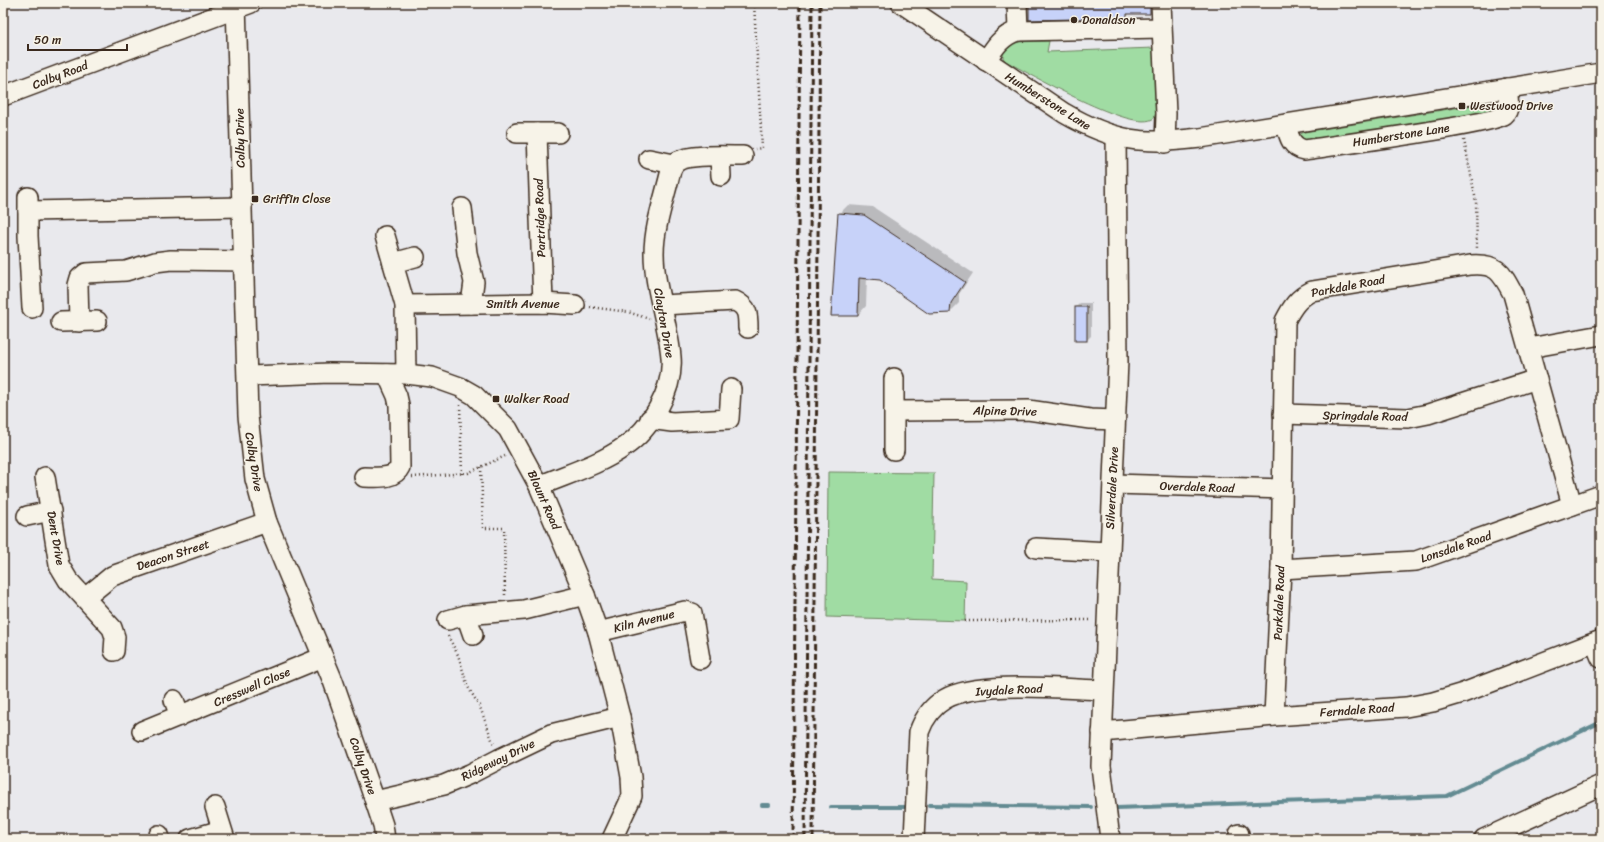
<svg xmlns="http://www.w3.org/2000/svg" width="1604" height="842" font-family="Sriracha,sans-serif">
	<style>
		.green { fill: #a0dca3; stroke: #6e8360 }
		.shadow { fill: #0003 }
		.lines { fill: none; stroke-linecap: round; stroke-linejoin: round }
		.stream { stroke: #648b92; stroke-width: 4 }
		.building { fill: #c7d2f9; stroke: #3b2a1e }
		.minor-casing { stroke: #3b2a1e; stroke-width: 22 }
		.path { stroke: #3b2a1e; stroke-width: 2.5; stroke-dasharray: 1 3; stroke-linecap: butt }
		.minor { stroke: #f7f3e8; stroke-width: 19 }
		.rail { stroke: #3b2a1e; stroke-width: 3; stroke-dasharray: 6 3; stroke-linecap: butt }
		.poi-dot { fill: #3b2a1e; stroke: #f7f3e8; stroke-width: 1.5 }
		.labels { text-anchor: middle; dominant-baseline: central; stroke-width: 3; stroke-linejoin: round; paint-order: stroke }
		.poi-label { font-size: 12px; fill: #3b2a1e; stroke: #f7f3e8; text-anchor: start }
		.street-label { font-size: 12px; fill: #3b2a1e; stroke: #f7f3e8 }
	</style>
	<rect width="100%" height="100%" fill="#e9e9ed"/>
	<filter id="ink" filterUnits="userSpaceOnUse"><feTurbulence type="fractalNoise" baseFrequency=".025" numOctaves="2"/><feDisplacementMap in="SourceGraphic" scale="8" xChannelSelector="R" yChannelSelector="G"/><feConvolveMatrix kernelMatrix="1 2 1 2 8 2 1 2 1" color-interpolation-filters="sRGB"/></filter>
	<g filter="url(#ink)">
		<g class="green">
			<path d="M 1049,41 L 1047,52 L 1154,48 L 1157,109 L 1154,118 C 1135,135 1029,73 1007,62 L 1003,58 L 1003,53 L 1013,42 Z"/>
			<polygon points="1493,102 1503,102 1503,110 1304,144 1297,136 1304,132"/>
			<polygon points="828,472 934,473 932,579 966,581 965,621 827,617"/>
		</g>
		<g class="shadow">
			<polygon points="1029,3 1159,3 1150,13 1130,13 1127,17"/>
			<polygon points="848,205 873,207 973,273 959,294 959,303 950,312 881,279 867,277 866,306 858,315 839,214"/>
			<polygon points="1080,303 1091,303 1091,336 1087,340 1076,307"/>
		</g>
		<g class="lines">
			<g class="stream">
				<polyline points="762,805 769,805"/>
				<polyline points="929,805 1091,807"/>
				<polyline points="831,807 906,807"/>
				<polyline points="1117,808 1447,796 1601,722"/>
			</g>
		</g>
		<g class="building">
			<polygon points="1029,3 1150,3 1150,14 1127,14 1127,18 1029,20"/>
			<polygon points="838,213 864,215 965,282 951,303 950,313 929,314 880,280 859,278 858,316 831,316"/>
			<rect x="1075" y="307" width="12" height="34"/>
		</g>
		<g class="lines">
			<g class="minor-casing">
				<g id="minor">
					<polyline points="236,3 248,416 255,479 267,522 333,681 375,801 383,825 385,839"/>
					<path d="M 901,3 L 1064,113 C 1114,142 1144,145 1200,138 L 1601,73"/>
					<polyline points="1017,3 1018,31"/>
					<polyline points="1161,3 1166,114 1165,143"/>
					<path d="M 986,61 C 994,48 1002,35 1018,31 L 1162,28"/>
					<polyline points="3,96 251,3"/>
					<path d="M 1286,125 C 1289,137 1291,147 1305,150 C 1330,146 1494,124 1504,115 C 1511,109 1508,97 1507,88"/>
					<polyline points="517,133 558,133"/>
					<polyline points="537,133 543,303"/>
					<polyline points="720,157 721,176"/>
					<polyline points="649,159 674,164"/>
					<polyline points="28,197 28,236 32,308"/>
					<polyline points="462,208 467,253 474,282 471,304"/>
					<polyline points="28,211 242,207"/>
					<polyline points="385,236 405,305 406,374"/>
					<polyline points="393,263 415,257"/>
					<polyline points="405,305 543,303 575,305"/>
					<path d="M 662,305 L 735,301 C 748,307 748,315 748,328"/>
					<polyline points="61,322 97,321"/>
					<polyline points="79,322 78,285 80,278 86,273 126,271 155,262 171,260 244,261"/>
					<polyline points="1529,348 1601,335"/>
					<polyline points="248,376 330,373 406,374 432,377 460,387 474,395 508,429 539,486 585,595 598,632 620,717 631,777 632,796 612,839"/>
					<polyline points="894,411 1028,410 1090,419 1115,420"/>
					<polyline points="1283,414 1408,418 1428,414 1537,379"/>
					<polyline points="650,419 672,422 729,419 731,389"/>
					<polyline points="894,450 894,378"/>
					<polyline points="45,477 59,565 68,580 112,628 115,637 114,651"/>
					<path d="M 364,477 C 376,477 394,480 400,467 L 399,405 L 397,396 L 387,374"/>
					<polyline points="1113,484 1282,489"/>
					<path d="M 539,486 C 567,474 599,465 624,447 C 650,430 674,390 671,357 C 668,322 654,288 654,253 C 654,226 665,197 671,170 C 673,166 674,163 678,161 C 690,154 728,156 743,156"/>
					<polyline points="27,516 51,511"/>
					<polyline points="1036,548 1109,552"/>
					<polyline points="1281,569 1416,561 1601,495"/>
					<polyline points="85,598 112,576 267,522"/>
					<polyline points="466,615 473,635"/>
					<polyline points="448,620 466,615 524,610 585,595"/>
					<polyline points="598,632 685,611 692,613 700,659"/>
					<polyline points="1595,643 1601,658"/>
					<polyline points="174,700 180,716"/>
					<path d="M 1274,716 L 1281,569 L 1285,321 C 1292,307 1298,298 1312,291 L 1470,265 C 1496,263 1501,271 1513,294 L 1572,505"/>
					<polyline points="142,731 323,657"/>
					<polyline points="1102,732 1274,716 1406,707 1433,702 1463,693 1601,640"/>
					<polyline points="375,801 444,785 470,774 499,759 551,734 620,717"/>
					<polyline points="215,807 225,839"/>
					<polyline points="1239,834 1239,839"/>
					<polyline points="159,835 160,839"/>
					<polyline points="190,839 221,830"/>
					<path d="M 914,839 L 919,732 C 924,718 931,707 945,699 C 978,680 1064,689 1103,690"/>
					<polyline points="1110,839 1101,766 1118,361 1116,137"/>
					<polyline points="1484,839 1601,785"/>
				</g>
			</g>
			<g class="path">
				<polyline points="754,3 762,148 755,149"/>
				<polyline points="1464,140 1476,201 1477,250"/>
				<polyline points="590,307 628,312 649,319"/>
				<polyline points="460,405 462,474"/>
				<polyline points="481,467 483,528 504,528 505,596"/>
				<polyline points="412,477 468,473 505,456"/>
				<polyline points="965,621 1092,620"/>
				<polyline points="448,636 458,655 468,687 480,707 494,745"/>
			</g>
			<use href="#minor" class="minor"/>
			<g class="rail">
				<polyline points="793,839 800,3"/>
				<polyline points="805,839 812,3"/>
				<polyline points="813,839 820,3"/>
			</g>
		</g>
	</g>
	<g class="poi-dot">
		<circle cx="1074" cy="20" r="4"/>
		<rect x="1458" y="102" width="8" height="8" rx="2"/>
		<rect x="251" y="195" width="8" height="8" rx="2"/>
		<rect x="492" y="395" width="8" height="8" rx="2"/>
	</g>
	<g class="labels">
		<g class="poi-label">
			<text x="1082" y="20">Donaldson</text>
			<text x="1470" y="106">Westwood Drive</text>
			<text x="263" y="199">Griffin Close</text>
			<text x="504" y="399">Walker Road</text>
		</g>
		<g class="street-label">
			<text transform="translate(60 75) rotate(-21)">Colby Road</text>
			<text transform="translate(1048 101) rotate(32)">Humberstone Lane</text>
			<text transform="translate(1401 135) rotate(-9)">Humberstone Lane</text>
			<text transform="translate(240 138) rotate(-91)">Colby Drive</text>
			<text transform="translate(540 218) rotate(-92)">Partridge Road</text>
			<text transform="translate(1348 286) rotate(-11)">Parkdale Road</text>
			<text x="523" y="304">Smith Avenue</text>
			<text transform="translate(664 323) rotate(80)">Clayton Drive</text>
			<text transform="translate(1005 411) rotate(1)">Alpine Drive</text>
			<text transform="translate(1365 416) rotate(1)">Springdale Road</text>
			<text transform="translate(254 462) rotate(81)">Colby Drive</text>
			<text transform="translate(1197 487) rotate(2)">Overdale Road</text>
			<text transform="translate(1112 488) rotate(-87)">Silverdale Drive</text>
			<text transform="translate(544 500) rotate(66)">Blount Road</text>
			<text transform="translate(56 538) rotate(80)">Dent Drive</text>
			<text transform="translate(1456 547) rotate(-19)">Lonsdale Road</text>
			<text transform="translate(173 555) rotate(-18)">Deacon Street</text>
			<text transform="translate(1279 603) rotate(-88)">Parkdale Road</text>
			<text transform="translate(644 621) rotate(-14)">Kiln Avenue</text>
			<text transform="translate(252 687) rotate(-23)">Cresswell Close</text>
			<text transform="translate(1009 690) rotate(-3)">Ivydale Road</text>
			<text transform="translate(1357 710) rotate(-4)">Ferndale Road</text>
			<text transform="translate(498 760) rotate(-26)">Ridgeway Drive</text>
			<text transform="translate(363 766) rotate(71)">Colby Drive</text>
		</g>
	</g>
	<rect width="1604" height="842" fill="none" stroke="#f7f3e8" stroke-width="16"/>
	<rect x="8" y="8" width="1588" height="826" fill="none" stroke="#3b2a1e" stroke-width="1.5" filter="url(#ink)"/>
	<path d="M28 44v6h99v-6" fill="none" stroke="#3b2a1e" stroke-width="2"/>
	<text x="34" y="44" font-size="12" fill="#3b2a1e" stroke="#f7f3e8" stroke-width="3" paint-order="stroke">50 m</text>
</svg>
